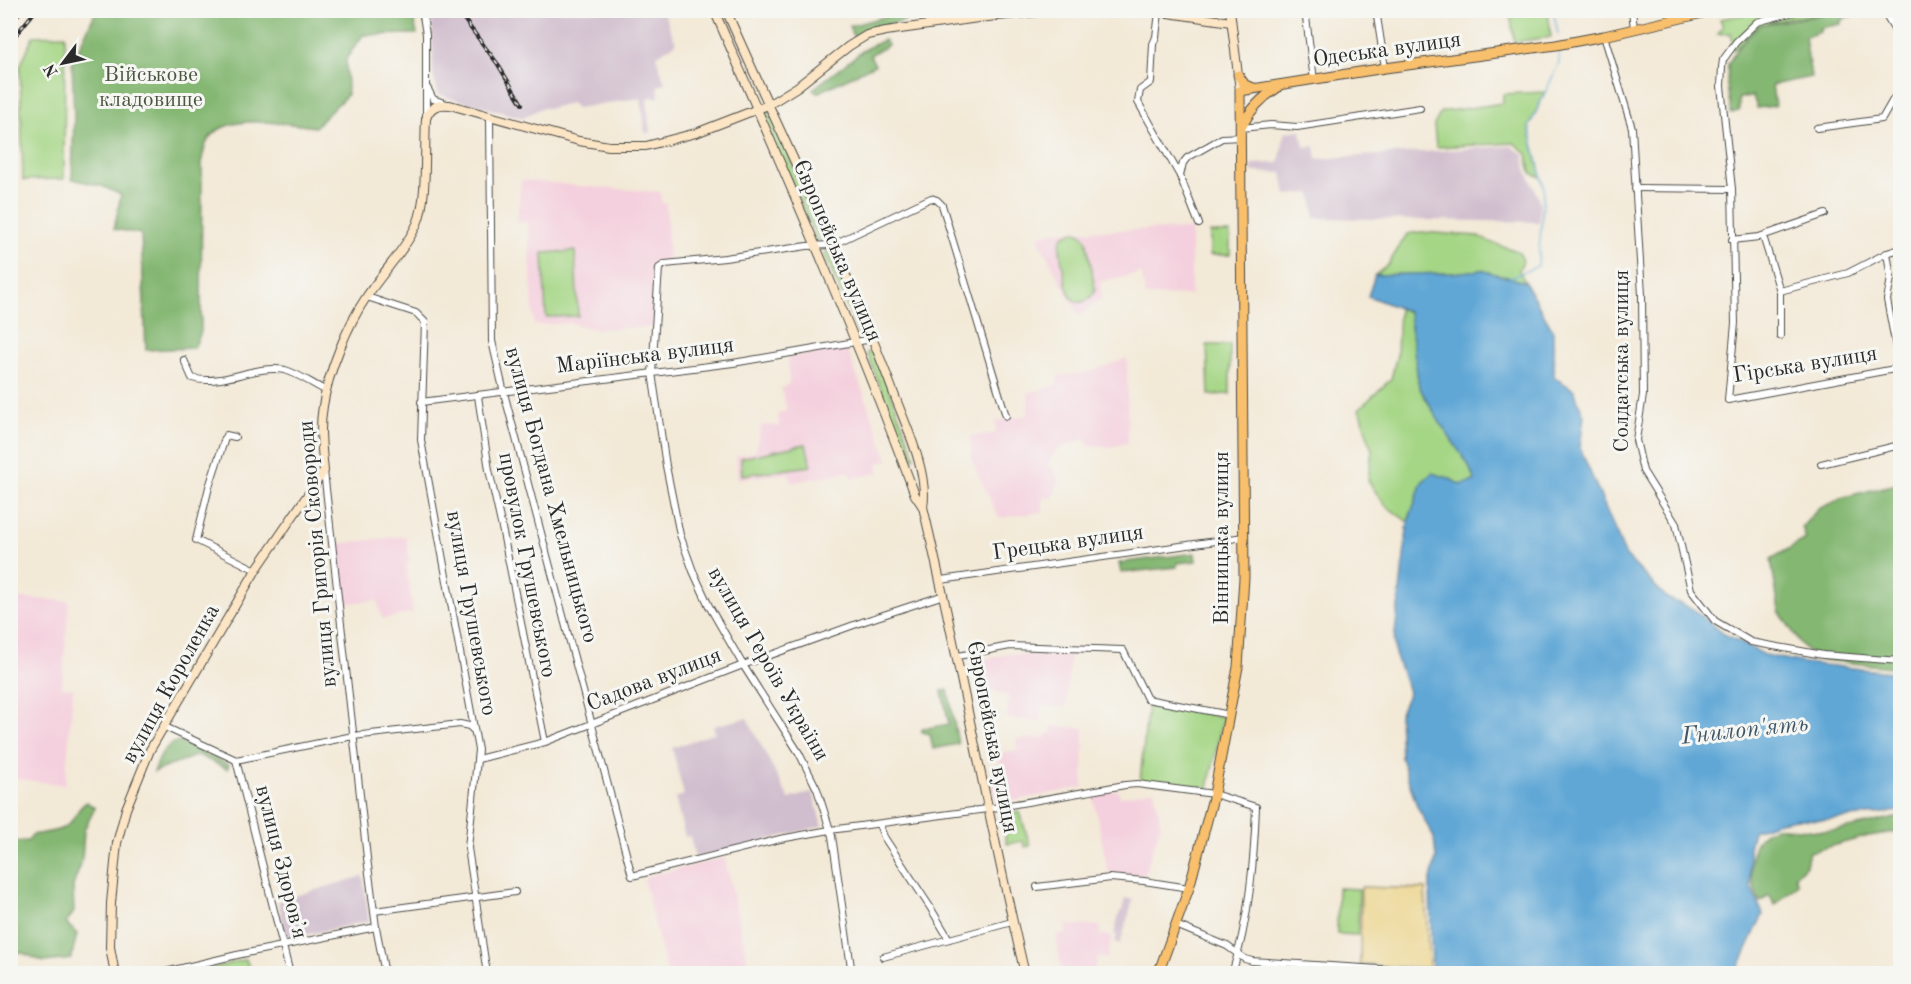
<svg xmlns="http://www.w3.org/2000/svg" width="1911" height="984" font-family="'Old Standard TT',serif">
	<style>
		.built { fill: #f4cfdd }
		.industrial { fill: #d0bdcd }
		.green { fill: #a5d685; stroke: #688058; stroke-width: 1.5 }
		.forest { fill: #84b772; stroke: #58714e; stroke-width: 1.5 }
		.sand { fill: #eeda9e; stroke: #8c8264; stroke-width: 1.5 }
		.water { fill: #60a7d6; stroke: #466980; stroke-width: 1.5 }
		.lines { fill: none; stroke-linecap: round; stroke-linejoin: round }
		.stream { stroke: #60a7d6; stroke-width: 1.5 }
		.street-casing { stroke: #494845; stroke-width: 8 }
		.secondary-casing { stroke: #494845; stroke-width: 10 }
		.primary-casing { stroke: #494845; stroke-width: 11 }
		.street { stroke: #fff; stroke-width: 6 }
		.secondary { stroke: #fce5c4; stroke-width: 8 }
		.primary { stroke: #f8bf6c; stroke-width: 9 }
		.rail-casing { stroke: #2b2b2b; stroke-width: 4 }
		.rail { stroke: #f6f6f2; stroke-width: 1.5; stroke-dasharray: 4.5; stroke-linecap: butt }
		.labels { text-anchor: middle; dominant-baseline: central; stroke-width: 6; stroke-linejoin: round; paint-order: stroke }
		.street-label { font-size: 22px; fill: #2b2b2b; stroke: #f6f6f2 }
		.park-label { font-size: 22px; fill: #4a5642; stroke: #f6f6f2 }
		.water-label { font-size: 24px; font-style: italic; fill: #3e5667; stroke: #f6f6f2 }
	</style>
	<rect width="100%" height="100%" fill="#f6f6f2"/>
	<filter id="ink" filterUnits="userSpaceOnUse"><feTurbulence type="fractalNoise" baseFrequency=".0167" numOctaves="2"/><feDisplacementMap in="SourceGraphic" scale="12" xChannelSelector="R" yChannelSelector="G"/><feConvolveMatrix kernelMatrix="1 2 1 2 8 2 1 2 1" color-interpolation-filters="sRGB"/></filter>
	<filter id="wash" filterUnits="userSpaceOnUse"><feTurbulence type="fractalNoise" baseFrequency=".008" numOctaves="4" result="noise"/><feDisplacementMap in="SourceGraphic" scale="24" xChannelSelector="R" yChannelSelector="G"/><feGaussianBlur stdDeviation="1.35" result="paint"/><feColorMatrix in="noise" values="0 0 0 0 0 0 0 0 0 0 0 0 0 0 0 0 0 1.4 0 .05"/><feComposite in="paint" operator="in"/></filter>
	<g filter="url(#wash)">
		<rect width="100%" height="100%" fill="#f3e9d7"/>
		<g class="built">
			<polygon points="521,180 589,187 661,192 661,203 666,203 669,259 657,264 653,327 593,329 571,323 534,325 528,223 517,221"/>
			<polygon points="1191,229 1191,295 1145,296 1142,273 1100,282 1102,298 1079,316 1039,241 1040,236 1055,231"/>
			<polygon points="846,346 888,460 877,464 880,473 852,478 849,471 792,483 789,473 738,479 736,456 755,452 761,425 779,426 778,414 787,410 781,389 789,384 788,358"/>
			<polygon points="1127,358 1128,443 1110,447 1087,445 1085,439 1068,444 1056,451 1047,465 1057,472 1055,476 1060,479 1053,498 1043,497 1043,512 999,518 972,462 970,436 995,434 996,421 1028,415 1028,393 1055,386 1058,376 1086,373"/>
			<polygon points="406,536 410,562 406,563 413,613 382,619 377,600 343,604 335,544"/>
			<polygon points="11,598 69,601 62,687 73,688 65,785 11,778"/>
			<polygon points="1008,654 1070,655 1066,707 1041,706 1040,722 1007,718 1009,696 987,689 977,690 971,662"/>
			<polygon points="1051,726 1084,728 1083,787 996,804 991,774 1001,772 999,753 1018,750 1016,739 1046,738 1047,734 1052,733"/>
			<polygon points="1118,790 1120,797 1154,790 1161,824 1144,876 1108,872 1093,795"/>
			<polygon points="725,858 747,958 739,973 667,973 644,881 647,876"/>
			<polygon points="1066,925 1101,926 1100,934 1112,936 1107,959 1098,957 1093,973 1062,973 1056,935 1066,934"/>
		</g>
		<g class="industrial">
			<polygon points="428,11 663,11 676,43 656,56 665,83 658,86 659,97 647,98 650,133 645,133 641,98 576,108 571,103 551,108 541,108 523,118 439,95 433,75 432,24"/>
			<polygon points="1301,130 1304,147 1315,146 1317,159 1511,146 1524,155 1526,169 1540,202 1539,222 1315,218 1311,193 1286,195 1282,173 1252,172 1251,164 1279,163 1285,132"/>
			<polygon points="747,718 789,799 813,792 822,826 695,858 690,836 685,837 675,798 684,795 672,748 715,733 713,726"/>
			<polygon points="363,876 369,921 286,939 278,901"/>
			<polygon points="1125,898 1133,900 1120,944 1115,942 1117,935 1114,934 1120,911 1122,911"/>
		</g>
		<g class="green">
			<polygon points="1510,11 1548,11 1551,37 1514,42"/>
			<polygon points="1763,11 1843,11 1790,18 1759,25 1733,50 1731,33 1718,34 1723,26 1720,19"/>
			<polygon points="65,35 64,179 23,180 20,67 33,36"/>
			<polygon points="1545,92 1529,127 1541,177 1531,173 1527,154 1514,143 1436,147 1434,125 1441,112 1503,103 1503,94"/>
			<polygon points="769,111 826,238 818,241 762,115"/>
			<path d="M 1074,231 L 1080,233 L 1086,239 L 1095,288 C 1093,299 1080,308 1071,297 C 1066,290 1060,254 1060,245 C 1060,241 1061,240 1063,236 Z"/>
			<path d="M 1421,232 L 1478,236 C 1489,244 1506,246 1519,252 L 1523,261 L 1519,270 L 1525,282 L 1481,270 L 1452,273 L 1375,275 L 1388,265 L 1407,234 Z"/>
			<rect x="1210" y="233" width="20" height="22"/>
			<polygon points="832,249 869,337 861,339 824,253"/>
			<polygon points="575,251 578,316 546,317 543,253"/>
			<polygon points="1399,308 1409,312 1419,387 1468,464 1475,481 1460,485 1422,482 1408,522 1385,505 1368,481 1372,450 1359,409 1391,379 1397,355"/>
			<polygon points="1207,345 1230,345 1230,394 1209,395"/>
			<polygon points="874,350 915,457 908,460 867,353"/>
			<polygon points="806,444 811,466 742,475 741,458"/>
			<polygon points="1148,703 1223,717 1208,788 1140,781"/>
			<polygon points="1020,812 1030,846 1025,847 1023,841 1007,844 1001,815"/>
			<polygon points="1338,888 1359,889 1358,935 1337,934"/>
			<polygon points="246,959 251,973 211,973 210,969"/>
		</g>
		<g class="forest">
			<polygon points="976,10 977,13 915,21 913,11"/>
			<path d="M 96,11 L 410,10 L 413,16 L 417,34 L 363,35 L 346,59 L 347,95 L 315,127 C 285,124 221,110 206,144 C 204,148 204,153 202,158 L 201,332 L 194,348 L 146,350 L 141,234 L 114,229 L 121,195 L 102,186 L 72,179 L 74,117 L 72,63 Z"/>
			<polygon points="1845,11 1865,11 1841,20 1841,24 1820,28 1820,32 1805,37 1811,77 1772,85 1775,106 1757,108 1753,96 1739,98 1739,111 1731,113 1727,85 1728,64 1738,47 1749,35 1760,25"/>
			<polygon points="903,12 905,21 874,28 854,38 849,26"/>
			<polygon points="884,40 888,45 870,55 875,65 817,93 813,89 865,49"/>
			<polygon points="1900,483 1900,668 1815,659 1800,643 1779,611 1771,559 1806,539 1802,527 1818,509 1844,497"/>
			<polygon points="1195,553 1196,561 1177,563 1177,567 1121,573 1119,563"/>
			<polygon points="948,690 958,744 933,749 930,734 922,732 922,729 949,724 942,691"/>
			<path d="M 176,742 L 181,742 L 229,765 L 227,769 L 198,755 L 154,772 C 159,760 162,747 176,742 Z"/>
			<path d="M 87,802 L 95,808 L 84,830 L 82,861 L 73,886 L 74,912 L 66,923 L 77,934 L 71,959 L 44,962 L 23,953 L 11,951 L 11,842 L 28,841 L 32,835 C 42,833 57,832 65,827 C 75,821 75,809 87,802 Z"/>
			<path d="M 1900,816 L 1900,831 L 1869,836 L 1809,852 L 1806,865 L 1795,876 L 1798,884 L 1775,905 L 1769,895 L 1760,902 C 1748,880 1744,833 1777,828 C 1792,826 1808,832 1823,831 C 1849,830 1875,821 1900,816 Z"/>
		</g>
		<polygon class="sand" points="1361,887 1425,889 1429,968 1360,965"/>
		<polygon class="water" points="1481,270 1525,282 1553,331 1554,377 1574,390 1584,416 1580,448 1626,556 1667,598 1693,609 1724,634 1765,655 1805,663 1900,673 1900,811 1827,820 1796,819 1775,823 1753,831 1749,848 1751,887 1763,914 1736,973 1432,973 1430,884 1436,858 1434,838 1417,806 1401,758 1399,715 1409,692 1395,654 1394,642 1408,522 1422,482 1432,473 1449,478 1460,485 1475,481 1468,464 1442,426 1419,387 1409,312 1368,296 1375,275 1452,273"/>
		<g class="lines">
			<g class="stream">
				<polyline points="1553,10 1558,34"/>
				<polyline points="1510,278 1538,266 1544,188 1529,127 1559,63 1559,53"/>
			</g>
		</g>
	</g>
	<g filter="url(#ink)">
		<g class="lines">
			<g class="street-casing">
				<g id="street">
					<polyline points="422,10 426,34 426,117"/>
					<polyline points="1305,10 1314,80"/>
					<polyline points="1376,10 1385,68"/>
					<polyline points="1632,10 1634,29"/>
					<polyline points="1801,10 1757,22 1736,42 1723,60 1722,67 1721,86 1732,189 1735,323 1728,400 1900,368"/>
					<polyline points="1883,10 1900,38"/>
					<polyline points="1159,12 1156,37 1153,44 1151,82 1140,90 1138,102 1180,176 1199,224"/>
					<polyline points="1604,36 1632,128 1642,295 1643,395 1636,440 1643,471 1676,524 1691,590 1715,621 1751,642 1823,655 1900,661"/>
					<polyline points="428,89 433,99 444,103"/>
					<path d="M 490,116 L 492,341 L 504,393 L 632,876 L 780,839 L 830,830 L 987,809 L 1125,785 L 1137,784 L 1214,794 L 1256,807 C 1254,863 1249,920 1232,974"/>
					<polyline points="1241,128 1271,125 1297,127 1420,108"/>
					<polyline points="1817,128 1882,119 1894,98 1900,92"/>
					<polyline points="1180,176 1183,163 1187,158 1222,138 1241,137"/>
					<polyline points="1635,188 1732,189"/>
					<polyline points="1763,236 1780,291 1780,336"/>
					<polyline points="1732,240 1759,237 1825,214"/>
					<polyline points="1887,253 1891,278 1887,300 1900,368"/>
					<polyline points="1780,291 1848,273 1887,253 1900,249"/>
					<polyline points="367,297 416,313 425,322 421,440 478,750 468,848 487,974"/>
					<path d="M 184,360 L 192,378 C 223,387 254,364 285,370 C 299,374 314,385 327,391"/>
					<polyline points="478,396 489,470 502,528 545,742"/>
					<polyline points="421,402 733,363 872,339"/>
					<polyline points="235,437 226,435 209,487 196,540 256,570"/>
					<polyline points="1821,464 1900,445"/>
					<polyline points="324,471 367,858 376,927 385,974"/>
					<polyline points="941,580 1244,537"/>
					<polyline points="958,656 1010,646 1123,650 1147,699 1230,715"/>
					<polyline points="165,727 236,760 353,736 460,724 469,726 473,730"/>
					<polyline points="478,759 545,742 743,665 865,621 944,595"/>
					<polyline points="236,760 290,974"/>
					<polyline points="879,824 884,837 930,907 949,939"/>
					<polyline points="1037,887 1110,878 1144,881 1189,888"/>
					<polyline points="374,911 515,892"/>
					<polyline points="1176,925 1227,946 1245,959 1252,961 1427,972"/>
					<polyline points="883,957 1012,922"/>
					<polyline points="157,974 237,955 376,927"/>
					<polyline points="852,974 832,836 817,789 799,753 743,665 709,606 693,571 680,535 666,466 652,373 659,268 665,264 725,258 807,246 832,245 931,198 937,200 942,205 1006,416"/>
				</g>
			</g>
			<g class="secondary-casing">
				<g id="secondary">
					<path d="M 714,10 C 784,171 854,330 915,495 L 923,507"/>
					<path d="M 726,10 C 782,138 845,263 894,394 C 906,426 929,473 923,507 C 960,662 988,819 1025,974"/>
					<polyline points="1147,10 1231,22"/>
					<polyline points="1230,10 1240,91"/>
					<path d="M 115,974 L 110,947 L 111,903 L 117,843 L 126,809 L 150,750 L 256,570 L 324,471 C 322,449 319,428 323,406 C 328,372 348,324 367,296 C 383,272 405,250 417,224 C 428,199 424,147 426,119 C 430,106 438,104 450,105 L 579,141 L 609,146 L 646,146 L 696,133 L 768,105 L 797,87 L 849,46 L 867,35 L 886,31 L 978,18 L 1057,10"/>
				</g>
			</g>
			<g class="primary-casing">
				<g id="primary">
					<polyline points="1238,75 1245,85 1254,88"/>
					<path d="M 1242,126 C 1250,110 1261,98 1277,88"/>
					<polyline points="1158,974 1189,888 1214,794 1238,667 1244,578 1240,91 1385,68 1556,45 1604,36 1716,10"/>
				</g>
			</g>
			<use href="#street" class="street"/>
			<use href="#secondary" class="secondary"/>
			<use href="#primary" class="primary"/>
			<g class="rail-casing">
				<g id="rail">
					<polyline points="457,10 497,63 522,104"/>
					<polyline points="10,22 22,10"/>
					<polyline points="10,42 36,10"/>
				</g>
			</g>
			<use href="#rail" class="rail"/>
		</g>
	</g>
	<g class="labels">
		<g class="street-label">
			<text transform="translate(1387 50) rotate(-8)">Одеська вулиця</text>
			<text transform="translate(837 251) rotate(67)">Європейська вулиця</text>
			<text transform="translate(645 356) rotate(-7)">Маріїнська вулиця</text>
			<text transform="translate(1622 361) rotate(-90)">Солдатська вулиця</text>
			<text transform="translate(1805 365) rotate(-9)">Гірська вулиця</text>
			<text transform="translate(551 495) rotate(75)">вулиця Богдана Хмельницького</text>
			<text transform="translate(1222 538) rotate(-90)">Вінницька вулиця</text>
			<text transform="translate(1068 543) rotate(-8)">Грецька вулиця</text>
			<text transform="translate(318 554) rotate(-95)">вулиця Григорія Сковороди</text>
			<text transform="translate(527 565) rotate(79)">провулок Грушевського</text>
			<text transform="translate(471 613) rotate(80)">вулиця Грушевського</text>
			<text transform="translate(768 664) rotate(60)">вулиця Героїв України</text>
			<text transform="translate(654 680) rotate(-21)">Садова вулиця</text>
			<text transform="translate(171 684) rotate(-61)">вулиця Короленка</text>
			<text transform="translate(992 737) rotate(79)">Європейська вулиця</text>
			<text transform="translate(281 862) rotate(76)">вулиця Здоровʼя</text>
		</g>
		<g class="park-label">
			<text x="151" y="75">Військове<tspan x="151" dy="25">кладовище</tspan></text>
		</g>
		<g class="water-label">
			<text transform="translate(1745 731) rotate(-6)">Гнилоп'ять</text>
		</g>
	</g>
	<rect width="1911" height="984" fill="none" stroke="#f6f6f2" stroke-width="36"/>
	<g transform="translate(63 63) rotate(238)" stroke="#f6f6f2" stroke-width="4.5" paint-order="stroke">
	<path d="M0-4.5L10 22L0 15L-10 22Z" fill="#2b2b2b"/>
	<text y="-9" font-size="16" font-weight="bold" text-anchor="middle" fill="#2b2b2b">N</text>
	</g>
</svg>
